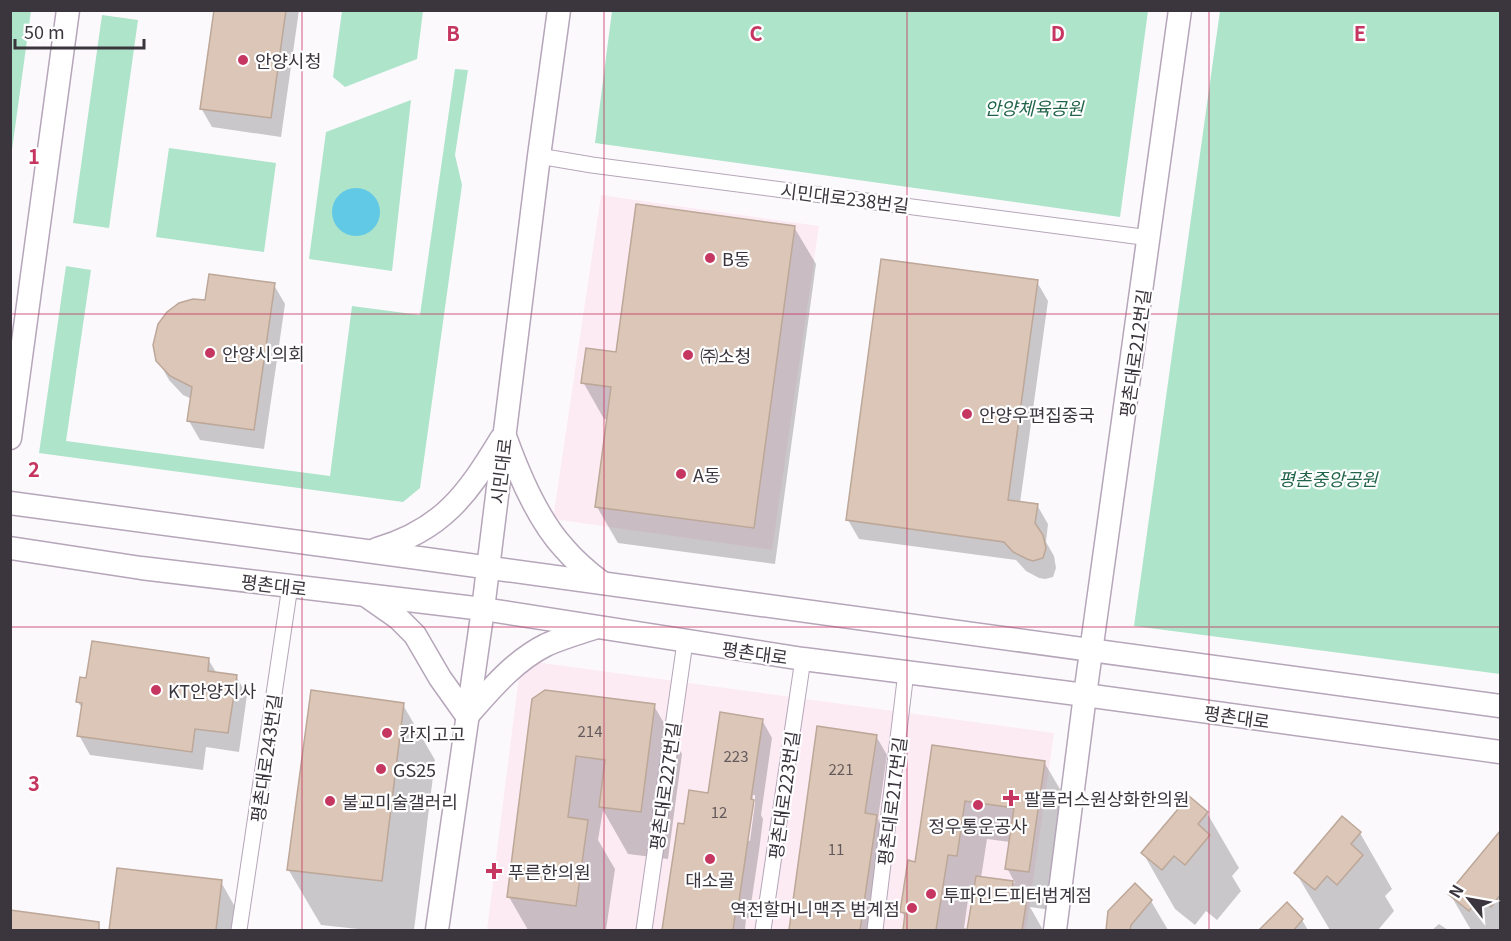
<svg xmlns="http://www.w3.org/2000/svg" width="1511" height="941" font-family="Georgia,'Noto Sans KR',serif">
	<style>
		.commercial { fill: #fdebf4 }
		.green { fill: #ade4ca }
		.water { fill: #61c8e5 }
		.shadow { fill: #0003; fill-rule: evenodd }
		.building { fill: #dbc6b7; stroke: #bca798; stroke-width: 1.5 }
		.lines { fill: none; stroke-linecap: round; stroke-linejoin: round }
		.street-casing { stroke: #b5a6b9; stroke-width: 17 }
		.secondary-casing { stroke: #b5a6b9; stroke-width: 25 }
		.street { stroke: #fff; stroke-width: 15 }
		.secondary { stroke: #fff; stroke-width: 22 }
		.grid { fill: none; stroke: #c53761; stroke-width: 1.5; stroke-opacity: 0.55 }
		.poi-dot { fill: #c53761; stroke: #fff; stroke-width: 2 }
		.labels { text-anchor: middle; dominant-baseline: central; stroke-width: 4.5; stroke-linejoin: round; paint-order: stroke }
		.number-label { font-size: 15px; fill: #63595c }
		.poi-label { font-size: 18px; fill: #3b353d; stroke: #fff; text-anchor: start }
		.park-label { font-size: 18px; font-style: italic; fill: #20644a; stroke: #fff }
		.street-label { font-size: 18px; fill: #3b353d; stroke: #fff }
		.grid-label { font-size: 20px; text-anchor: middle; font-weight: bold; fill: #c53761; stroke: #fff; stroke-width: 4.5; stroke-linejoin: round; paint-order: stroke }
	</style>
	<rect width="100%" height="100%" fill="#fcf9fd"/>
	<g class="commercial">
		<polygon points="601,195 819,226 772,550 553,519"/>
		<polygon points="521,660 1054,733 1026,930 487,930"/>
	</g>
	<g class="green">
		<polygon points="11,10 31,11 11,157 10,11"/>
		<polygon points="342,11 423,11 417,59 345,87 333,77"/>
		<polygon points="612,11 1148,11 1120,217 595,143"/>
		<polygon points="1220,11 1500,11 1500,674 1134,626"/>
		<polygon points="102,15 138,20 109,228 73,223"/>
		<polygon points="455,69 468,70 455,155 462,185 420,488 403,502 39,453 66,266 91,270 66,441 330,476 352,306 420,315"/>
		<polygon points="411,100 392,271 309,259 326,132"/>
		<polygon points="169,148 276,163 264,252 156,237"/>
	</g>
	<circle class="water" cx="356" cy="212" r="24"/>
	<g class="shadow">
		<polygon points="216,10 299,10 281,137 212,127 201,108"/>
		<polygon points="794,227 816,264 775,564 618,543 597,507 608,420 604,419 583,382 618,354"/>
		<polygon points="1037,282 1048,301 1020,503 1037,505 1048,524 1046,542 1054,556 1056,568 1053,577 1045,579 1039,578 1026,571 1016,560 859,539 848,520"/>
		<polygon points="274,285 285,304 264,449 200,440 189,421 192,399 183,395 169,380 158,360 207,302"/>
		<polygon points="208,659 217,674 236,676 247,695 239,752 206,747 203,770 90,755 79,735 83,710 78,702 88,680"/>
		<polygon points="534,700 654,706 682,754 668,859 628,854 603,810 598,840 615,869 606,930 528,930 509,897"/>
		<polygon points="403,705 435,760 414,930 367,930 321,925 288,869"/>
		<path d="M 762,720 L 772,738 L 761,815 L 763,819 L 759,851 L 749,918 L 746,918 L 745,930 L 664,930 L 685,825 L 710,795 ZM 753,795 L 755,795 L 755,803 L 750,841 L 747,840 Z"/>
		<polygon points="818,728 876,736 887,755 878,819 887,835 873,930 790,930"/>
		<path d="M 934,746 L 1044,762 L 1067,801 L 1051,910 L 1030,907 L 1043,930 L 904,930 L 906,919 L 902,912 L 916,863 ZM 987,839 L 1010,842 L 1007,868 L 1015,883 L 981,878 ZM 969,893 L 974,894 L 969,929 L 964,928 Z"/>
		<polygon points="1207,813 1239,868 1232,876 1241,891 1217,920 1206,911 1195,925 1175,909 1143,853"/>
		<polygon points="1360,833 1392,889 1385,896 1394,911 1378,930 1330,930 1296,873"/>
		<polygon points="1495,839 1500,843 1500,930 1471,930 1450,894"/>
		<polygon points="118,870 221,882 248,930 111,930"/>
		<polygon points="1151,901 1168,930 1107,930 1110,912"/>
		<polygon points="1287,905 1302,920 1308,930 1261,930"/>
		<polygon points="10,912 78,921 84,930 10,930"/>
		<polygon points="1439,924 1448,930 1432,930"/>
	</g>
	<g class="building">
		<polygon points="214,10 286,10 271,118 200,109"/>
		<polygon points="636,204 795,226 754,528 595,507 611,387 581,383 586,348 616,352"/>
		<polygon points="881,259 1038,280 1008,500 1038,504 1035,523 1043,535 1046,548 1043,558 1033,561 1027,559 1013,552 1004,542 846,520"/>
		<polygon points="209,274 275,283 254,430 187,421 192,387 170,376 156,361 153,345 158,324 167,312 179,303 193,299 205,300"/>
		<polygon points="92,641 209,658 208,671 237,675 228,733 195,729 192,752 77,736 82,703 76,702 80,677 86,678"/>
		<polygon points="311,690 404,703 382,881 287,870"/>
		<polygon points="545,690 655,704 641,812 599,807 605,760 576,756 568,817 588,820 576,906 507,897 532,699"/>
		<polygon points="720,712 763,719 751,799 754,800 749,833 739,901 737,901 733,930 662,930 678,823 684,824 689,790 708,793"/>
		<polygon points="817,726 877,735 865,813 877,815 860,930 789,930"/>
		<polygon points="932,745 1045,761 1029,872 1005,869 1014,808 965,801 957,856 948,855 936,930 903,930 905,913 900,912 908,860 915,862"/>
		<polygon points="1189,796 1208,812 1198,824 1210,835 1185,865 1174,856 1162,870 1141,853"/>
		<polygon points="1342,816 1361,832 1351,844 1363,855 1337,885 1327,876 1315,890 1294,873"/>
		<polygon points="1500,831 1500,895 1491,907 1480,898 1469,911 1448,894"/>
		<polygon points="117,868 222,880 216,930 109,930"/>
		<polygon points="976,876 1013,881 1011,896 1027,898 1022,930 967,930"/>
		<polygon points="1135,883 1152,900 1131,925 1130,930 1106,930 1108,911"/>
		<polygon points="1287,902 1303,919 1294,930 1259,930"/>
		<polygon points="10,910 99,922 99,930 10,930"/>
	</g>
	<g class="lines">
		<g class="street-casing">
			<g id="street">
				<polyline points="539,156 592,165 1150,238"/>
				<polyline points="239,930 290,586"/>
				<polyline points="644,930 685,642"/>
				<polyline points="763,930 803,659"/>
				<polyline points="875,930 906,672"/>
			</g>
		</g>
		<g class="secondary-casing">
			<g id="secondary">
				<polyline points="10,438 68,10"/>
				<path d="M 506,439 C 519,475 538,520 564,548 C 575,561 588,572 601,582"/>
				<path d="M 10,503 C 507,569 1004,639 1500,706"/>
				<polyline points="10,548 141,568 483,609 803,659 1085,695 1500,752"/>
				<path d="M 377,549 C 442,530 467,495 501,439"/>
				<path d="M 368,597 L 398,618 L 415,635 L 440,678 L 467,716 C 491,689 514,661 546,645 C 561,638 579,633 594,628"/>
				<polyline points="437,930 483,609 539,156 559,10"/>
				<polyline points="1055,930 1085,695 1180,10"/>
			</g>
		</g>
		<use href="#street" class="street"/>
		<use href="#secondary" class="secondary"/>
	</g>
	<path class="grid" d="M 302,10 L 302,930M 604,10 L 604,930M 907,10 L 907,930M 1209,10 L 1209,930M 10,314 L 1500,314M 10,627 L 1500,627"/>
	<g class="poi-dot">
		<circle cx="243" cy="60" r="6"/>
		<circle cx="710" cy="258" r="6"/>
		<circle cx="210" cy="353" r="6"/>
		<circle cx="688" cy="355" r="6"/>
		<circle cx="967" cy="414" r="6"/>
		<circle cx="681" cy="474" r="6"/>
		<circle cx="156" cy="690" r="6"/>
		<circle cx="387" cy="733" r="6"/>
		<circle cx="381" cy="769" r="6"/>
		<path d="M1008 789h6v6h6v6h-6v6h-6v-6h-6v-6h6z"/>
		<circle cx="330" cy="801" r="6"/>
		<circle cx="978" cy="805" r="6"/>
		<circle cx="710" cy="859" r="6"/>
		<path d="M491 862h6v6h6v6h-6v6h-6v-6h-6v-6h6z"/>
		<circle cx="931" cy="894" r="6"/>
		<circle cx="912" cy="908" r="6"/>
	</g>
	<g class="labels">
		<g class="number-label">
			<text x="590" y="730">214</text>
			<text x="736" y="755">223</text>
			<text x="841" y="768">221</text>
			<text x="719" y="811">12</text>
			<text x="836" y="848">11</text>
		</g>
		<g class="poi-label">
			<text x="255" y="60">안양시청</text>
			<text x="722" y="258">B동</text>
			<text x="222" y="353">안양시의회</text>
			<text x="700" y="355">㈜소청</text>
			<text x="979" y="414">안양우편집중국</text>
			<text x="693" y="474">A동</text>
			<text x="168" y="690">KT안양지사</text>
			<text x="399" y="733">칸지고고</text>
			<text x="393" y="769">GS25</text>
			<text x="1024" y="798">팔플러스원상화한의원</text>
			<text x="342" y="801">불교미술갤러리</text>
			<text x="978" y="825" text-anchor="middle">정우통운공사</text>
			<text x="508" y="871">푸른한의원</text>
			<text x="710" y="879" text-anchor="middle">대소골</text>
			<text x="943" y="894">투파인드피터범계점</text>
			<text x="900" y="908" text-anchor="end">역전할머니맥주 범계점</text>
		</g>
		<g class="park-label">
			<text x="1034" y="107">안양체육공원</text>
			<text x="1328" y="478">평촌중앙공원</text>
		</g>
		<g class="street-label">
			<text transform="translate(845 197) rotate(7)">시민대로238번길</text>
			<text transform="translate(1134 353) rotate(-82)">평촌대로212번길</text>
			<text transform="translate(500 471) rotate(-83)">시민대로</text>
			<text transform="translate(274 584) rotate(7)">평촌대로</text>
			<text transform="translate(755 652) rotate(8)">평촌대로</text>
			<text transform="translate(1237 716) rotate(8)">평촌대로</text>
			<text transform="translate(265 758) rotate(-82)">평촌대로243번길</text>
			<text transform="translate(664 786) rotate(-82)">평촌대로227번길</text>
			<text transform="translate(783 795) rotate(-82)">평촌대로223번길</text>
			<text transform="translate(891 801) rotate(-83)">평촌대로217번길</text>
		</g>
	</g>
	<g class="grid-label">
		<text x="453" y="41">B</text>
		<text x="756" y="41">C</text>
		<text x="1058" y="41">D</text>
		<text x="1360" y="41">E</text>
		<text x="34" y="164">1</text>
		<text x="34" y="477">2</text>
		<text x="34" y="791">3</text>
	</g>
	<rect width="1511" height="941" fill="none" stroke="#3b353d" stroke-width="24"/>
	<g transform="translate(1469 899) rotate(301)" stroke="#ffffff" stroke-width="4.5" paint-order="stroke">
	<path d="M0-4.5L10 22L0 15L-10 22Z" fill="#3b353d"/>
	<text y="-9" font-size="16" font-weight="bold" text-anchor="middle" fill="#3b353d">N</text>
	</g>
	<path d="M15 39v9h129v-9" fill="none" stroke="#3b353d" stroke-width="3"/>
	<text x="24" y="39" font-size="18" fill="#3b353d" stroke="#ffffff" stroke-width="4.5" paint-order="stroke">50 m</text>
</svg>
